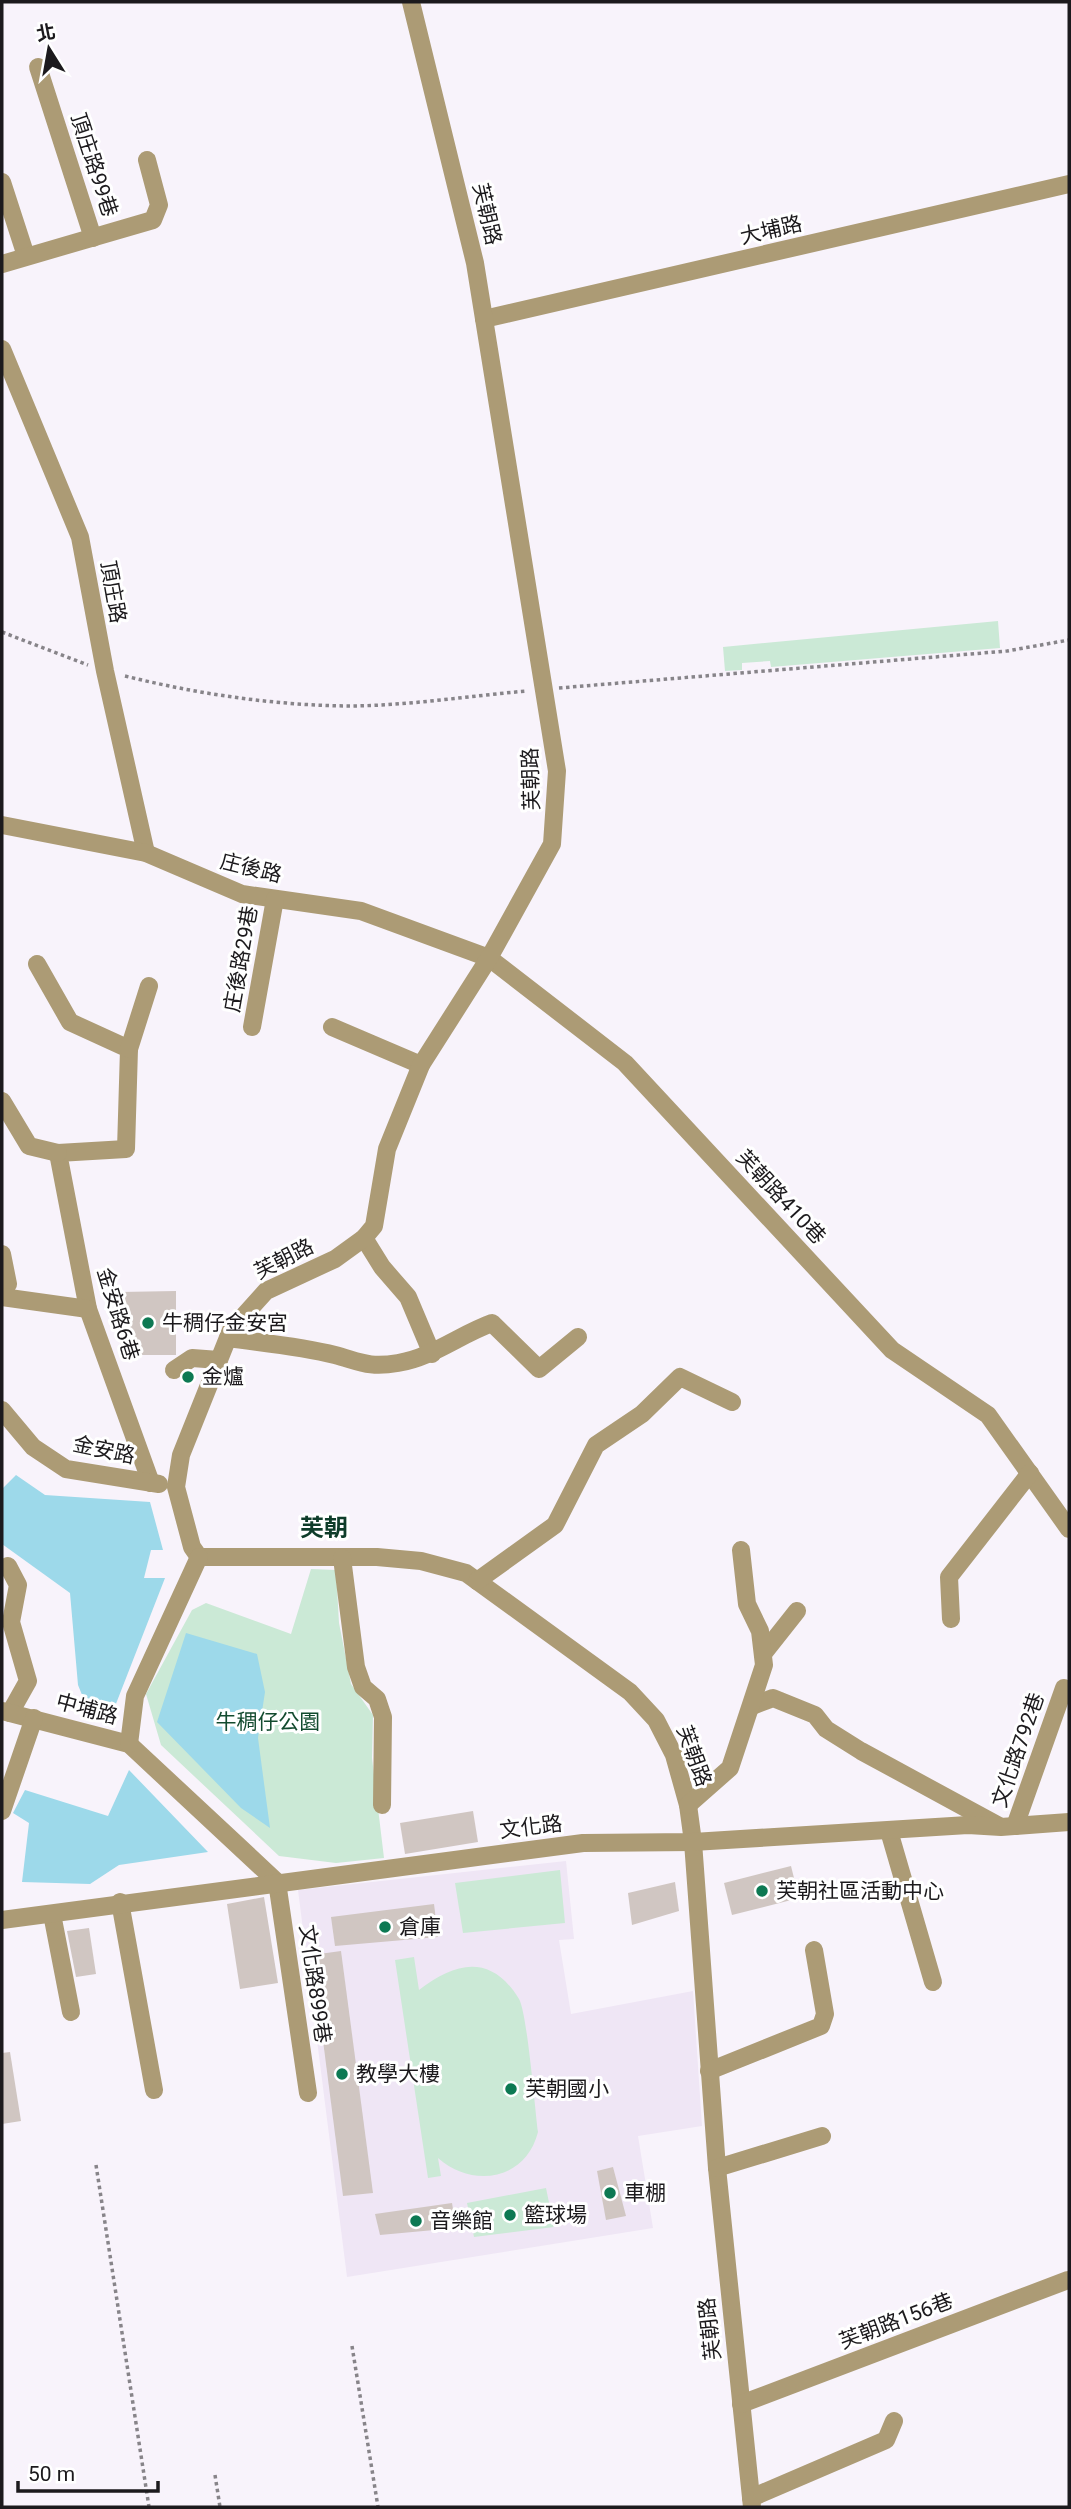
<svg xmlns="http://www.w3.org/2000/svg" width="1071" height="2509" font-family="Roboto,'Noto Sans TC',sans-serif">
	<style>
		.built { fill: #efe6f5 }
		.green { fill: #cbe9d6 }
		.water { fill: #9dd9ea }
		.building { fill: #d0c6c2 }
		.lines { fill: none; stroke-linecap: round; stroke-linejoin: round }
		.path { stroke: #878489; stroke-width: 3.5; stroke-dasharray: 3.5 3.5; stroke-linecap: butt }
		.minor { stroke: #ac9b75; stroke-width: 18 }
		.poi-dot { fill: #0d7953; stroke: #fff; stroke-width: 2.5 }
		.labels { text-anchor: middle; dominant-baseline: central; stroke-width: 6; stroke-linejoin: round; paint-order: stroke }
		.street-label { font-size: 21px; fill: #1c1a1d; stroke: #fff }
		.poi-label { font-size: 21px; fill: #1c1a1d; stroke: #fff; text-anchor: start }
		.park-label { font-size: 21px; fill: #134b2f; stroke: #fff }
		.quarter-label { font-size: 24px; font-weight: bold; fill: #0f3d2a; stroke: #fff }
	</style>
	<rect width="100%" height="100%" fill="#f8f3fb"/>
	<polygon class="built" points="566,1861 574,1939 559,1940 571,2014 693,1991 702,2126 638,2136 653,2228 347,2277 298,1890"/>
	<g class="green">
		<polygon points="998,621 1000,648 771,667 770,661 742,663 742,670 725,671 723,647"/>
		<polygon points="311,1569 336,1570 339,1623 351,1684 373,1715 372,1758 384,1858 336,1863 279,1856 161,1745 146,1694 192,1610 206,1603 291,1634"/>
		<polygon points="560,1870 565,1923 463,1933 455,1883"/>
		<path d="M 414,1957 L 419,1990 C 455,1962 491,1953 519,1999 C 527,2012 535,2109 538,2132 C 526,2180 473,2189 438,2158 L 441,2176 L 428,2178 L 395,1960 Z"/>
		<polygon points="546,2188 554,2227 474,2237 467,2203"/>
	</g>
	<g class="water">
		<polygon points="16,1475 45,1495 150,1502 163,1550 151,1550 144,1578 165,1578 112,1714 87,1707 78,1685 70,1593 2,1544 2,1489"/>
		<polygon points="186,1633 257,1654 265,1692 258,1738 270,1828 241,1808 157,1722"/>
		<polygon points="129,1770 208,1852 119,1865 90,1884 22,1882 29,1823 13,1813 25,1790 108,1816"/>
	</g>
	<g class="building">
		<polygon points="176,1291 176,1355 120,1355 120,1292"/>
		<polygon points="473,1811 478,1842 405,1854 400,1823"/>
		<polygon points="791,1866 799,1898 732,1915 724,1883"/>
		<polygon points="675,1882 679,1911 632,1925 628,1893"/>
		<polygon points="264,1897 278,1983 240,1989 227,1904"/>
		<polygon points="434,1904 438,1937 335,1946 331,1917"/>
		<polygon points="89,1928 96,1974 76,1977 67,1931"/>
		<polygon points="341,1951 373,2193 343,2196 312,1955"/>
		<polygon points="10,2052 21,2121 2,2124 2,2053"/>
		<polygon points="613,2167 626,2216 606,2220 597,2171"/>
		<polygon points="452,2203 456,2228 380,2235 375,2214"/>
	</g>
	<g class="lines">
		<g class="path">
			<polyline points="2,632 88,665"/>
			<path d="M 125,676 C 198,694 272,705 347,706 C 406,706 468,696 527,691"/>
			<polyline points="559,688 1007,651 1069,640"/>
			<polyline points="96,2165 149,2507"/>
			<polyline points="352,2346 378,2507"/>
			<polyline points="215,2475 220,2507"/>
		</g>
		<g class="minor">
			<polyline points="38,67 93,238"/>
			<polyline points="2,182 26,256"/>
			<polyline points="2,264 153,220 159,205 147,160"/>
			<polyline points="484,319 1069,184"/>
			<polyline points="2,349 80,537 105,671 146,853"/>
			<polyline points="2,825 146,853 242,894 361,911 489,958 625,1063 892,1350 988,1415 1069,1529"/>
			<polyline points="37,964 70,1022 129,1049 126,1149 58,1153 88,1309 151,1483"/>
			<polyline points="252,1027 275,899"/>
			<polyline points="332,1027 421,1065"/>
			<polyline points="129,1049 149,986"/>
			<polyline points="2,1101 29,1146 58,1153"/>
			<polyline points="364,1238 382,1267 408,1297 432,1354"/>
			<polyline points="2,1254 8,1284 2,1292"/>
			<polyline points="2,1297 88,1309"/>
			<path d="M 228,1338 C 263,1343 300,1346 335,1355 C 361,1362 369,1368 398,1363 C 433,1357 459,1335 492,1323 L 539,1369 L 578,1337"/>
			<polyline points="174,1370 192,1358 219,1360"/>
			<polyline points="2,1410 33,1447 66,1469 159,1484"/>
			<polyline points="199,1557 192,1547 176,1487 181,1455 231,1330 266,1291 335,1259 364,1238 374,1226 387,1149 421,1065 489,958 552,844 557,771 475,263 411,2"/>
			<polyline points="199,1557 377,1557 421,1561 466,1573 630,1692 656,1720 674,1755 688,1805 693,1842 717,2168 752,2507"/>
			<polyline points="342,1558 356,1667 363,1687 377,1699 383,1717 382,1805"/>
			<polyline points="8,1566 18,1585 11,1622 28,1681 10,1713"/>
			<polyline points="477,1581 555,1525 596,1445 642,1414 680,1377 732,1402"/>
			<polyline points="951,1619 949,1577 1030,1473"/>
			<polyline points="763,1654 797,1611"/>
			<polyline points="752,1706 773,1698 815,1715 826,1729 861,1751 999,1826"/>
			<polyline points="2,1711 129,1744 277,1882"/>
			<polyline points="129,1744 135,1696 199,1557"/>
			<polyline points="688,1805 730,1768 764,1665 760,1631 747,1604 741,1550"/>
			<polyline points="2,1811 34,1718"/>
			<polyline points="1015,1826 1064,1688"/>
			<polyline points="889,1831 933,1982"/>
			<polyline points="277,1882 308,2093"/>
			<polyline points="120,1902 154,2090"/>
			<polyline points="52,1914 71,2012"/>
			<polyline points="2,1920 583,1843 693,1842 968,1825 1001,1827 1069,1822"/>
			<polyline points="709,2071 821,2026 825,2014 814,1950"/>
			<polyline points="717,2168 822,2136"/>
			<polyline points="741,2404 1068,2280"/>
			<polyline points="751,2498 886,2440 894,2421"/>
		</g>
	</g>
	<g class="poi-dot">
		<circle cx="148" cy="1323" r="7"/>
		<circle cx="188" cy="1377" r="7"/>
		<circle cx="762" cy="1891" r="7"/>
		<circle cx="385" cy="1927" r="7"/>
		<circle cx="342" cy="2074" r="7"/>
		<circle cx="511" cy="2089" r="7"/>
		<circle cx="610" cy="2193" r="7"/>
		<circle cx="510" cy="2215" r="7"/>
		<circle cx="416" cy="2221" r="7"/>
	</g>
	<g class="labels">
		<g class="street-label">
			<text transform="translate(94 165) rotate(72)">頂庄路99巷</text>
			<text transform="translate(487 214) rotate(77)">芙朝路</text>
			<text transform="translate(771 230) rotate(-13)">大埔路</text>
			<text transform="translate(113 592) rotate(80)">頂庄路</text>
			<text transform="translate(531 779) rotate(-92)">芙朝路</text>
			<text transform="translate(251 868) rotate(14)">庄後路</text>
			<text transform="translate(241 959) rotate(-80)">庄後路29巷</text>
			<text transform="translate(781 1197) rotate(47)">芙朝路410巷</text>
			<text transform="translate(284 1259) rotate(-27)">芙朝路</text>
			<text transform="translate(118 1314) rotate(73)">金安路6巷</text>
			<text transform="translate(104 1450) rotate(12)">金安路</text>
			<text transform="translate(87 1709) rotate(15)">中埔路</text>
			<text transform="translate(1018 1750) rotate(-71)">文化路792巷</text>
			<text transform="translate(694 1756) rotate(70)">芙朝路</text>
			<text transform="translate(531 1827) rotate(-7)">文化路</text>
			<text transform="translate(315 1984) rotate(82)">文化路899巷</text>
			<text transform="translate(896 2321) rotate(-21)">芙朝路156巷</text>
			<text transform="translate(710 2329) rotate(-96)">芙朝路</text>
		</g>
		<g class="poi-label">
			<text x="162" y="1323">牛稠仔金安宮</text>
			<text x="202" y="1377">金爐</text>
			<text x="776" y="1891">芙朝社區活動中心</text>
			<text x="399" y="1927">倉庫</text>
			<text x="356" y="2074">教學大樓</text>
			<text x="525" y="2089">芙朝國小</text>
			<text x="624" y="2193">車棚</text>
			<text x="524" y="2215">籃球場</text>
			<text x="430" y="2221">音樂館</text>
		</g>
		<g class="park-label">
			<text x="268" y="1722">牛稠仔公園</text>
		</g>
		<g class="quarter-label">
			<text x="324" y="1528">芙朝</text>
		</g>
	</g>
	<rect width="1071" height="2509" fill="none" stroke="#1c1a1d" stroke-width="7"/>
	<g transform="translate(49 49) rotate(349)" stroke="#ffffff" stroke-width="5" paint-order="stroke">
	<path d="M0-5L12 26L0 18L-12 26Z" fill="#1c1a1d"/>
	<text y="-10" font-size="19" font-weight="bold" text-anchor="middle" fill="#1c1a1d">北</text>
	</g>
	<path d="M18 2481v10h140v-10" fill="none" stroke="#1c1a1d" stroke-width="3.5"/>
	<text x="28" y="2481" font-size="21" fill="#1c1a1d" stroke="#ffffff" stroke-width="5" paint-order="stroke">50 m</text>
</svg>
